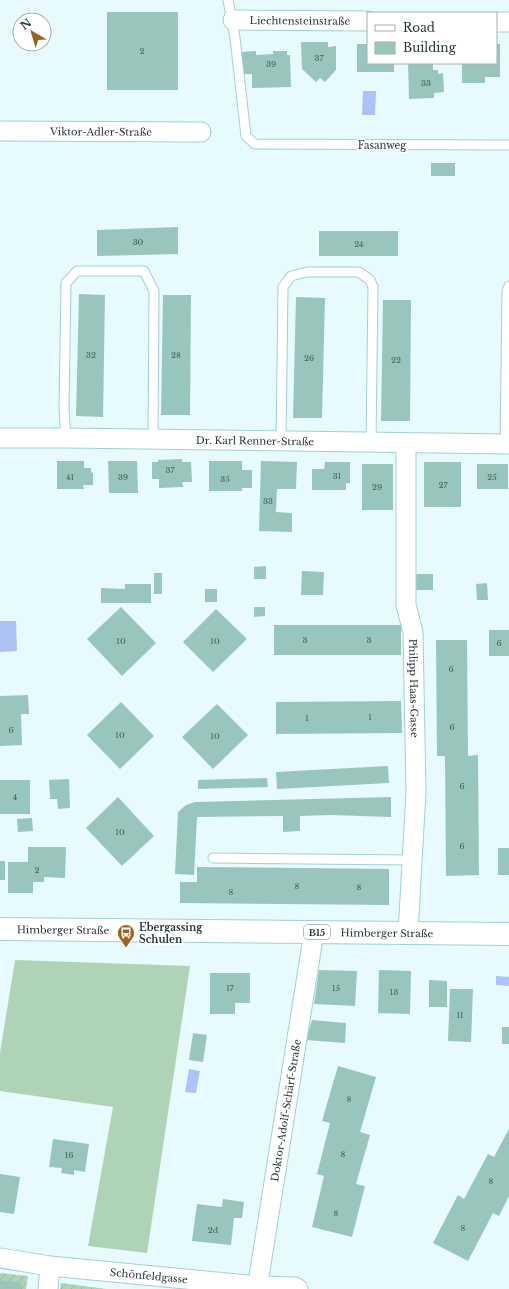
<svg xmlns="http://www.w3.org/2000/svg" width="509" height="1289" font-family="'Libre Baskerville',serif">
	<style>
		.grass { fill: #afd3b6 }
		.garden { fill: url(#garden-furrows) }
		.water { fill: #adc2f5 }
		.building { fill: #99c6bc }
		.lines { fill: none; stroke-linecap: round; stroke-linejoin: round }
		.service-casing { stroke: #a1cfd7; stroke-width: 11 }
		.minor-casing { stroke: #a1cfd7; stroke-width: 21 }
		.primary-casing { stroke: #a1cfd7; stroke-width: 24 }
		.service { stroke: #fff; stroke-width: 9 }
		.minor { stroke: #fff; stroke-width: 19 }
		.primary { stroke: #fff; stroke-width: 22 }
		.labels { text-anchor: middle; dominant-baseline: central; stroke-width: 3.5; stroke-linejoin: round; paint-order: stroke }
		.number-label { font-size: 8px; fill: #405a5a }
		.shield { fill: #fff; stroke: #657274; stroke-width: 1 }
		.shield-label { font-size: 9px; font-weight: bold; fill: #233639 }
		.street-label { font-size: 10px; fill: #233639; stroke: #fff }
		.poi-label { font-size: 10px; font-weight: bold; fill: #233639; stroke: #fff; text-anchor: start }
	</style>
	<defs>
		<pattern id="garden-furrows" width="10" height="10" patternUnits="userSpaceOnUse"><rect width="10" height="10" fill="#afd3b6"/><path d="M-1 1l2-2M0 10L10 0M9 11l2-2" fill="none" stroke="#96b69d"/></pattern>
	</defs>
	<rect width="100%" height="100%" fill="#e7fafd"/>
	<polygon class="grass" points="15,960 190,966 147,1253 88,1246 113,1107 0,1091 0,1053"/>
	<g class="garden">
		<polygon points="0,1273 28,1276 26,1289 0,1289"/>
		<polygon points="61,1283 106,1289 60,1289"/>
	</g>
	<g class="water">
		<polygon points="363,91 376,91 375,115 362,115"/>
		<polygon points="0,621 16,621 17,651 0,652"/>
		<polygon points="496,976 509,977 509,986 496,985"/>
		<polygon points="189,1069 200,1071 196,1093 185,1092"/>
	</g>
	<g class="building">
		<rect x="107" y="12" width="71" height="78"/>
		<polygon points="301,42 328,42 328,47 336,46 336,70 325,82 320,78 316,82 302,69"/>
		<polygon points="357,44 368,44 368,63 394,63 394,72 357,72"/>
		<polygon points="496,44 500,44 500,77 485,77 485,83 462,83 462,63 496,63"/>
		<polygon points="256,51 256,55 273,54 273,51 287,51 287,55 290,55 291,87 252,88 252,74 242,74 241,52"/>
		<polygon points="408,63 433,63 433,70 438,70 438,74 443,73 444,92 434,93 434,98 409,99"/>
		<rect x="431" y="163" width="24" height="13"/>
		<polygon points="178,227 178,254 97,256 97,230"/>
		<rect x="319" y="231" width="79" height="25"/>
		<polygon points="79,294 105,295 103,417 76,416"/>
		<polygon points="163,295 191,295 190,415 161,415"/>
		<polygon points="296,297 325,298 322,418 293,418"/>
		<polygon points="383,300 411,300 410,421 381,421"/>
		<polygon points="182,459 182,462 191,462 192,482 182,482 183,487 159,488 159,479 152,479 152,462 158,462 158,460"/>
		<polygon points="57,461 84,461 84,468 91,468 91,472 93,473 93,485 83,485 84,489 57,489"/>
		<polygon points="108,461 137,461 138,493 109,493"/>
		<polygon points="209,461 242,461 242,470 252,470 252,488 242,488 242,491 209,491"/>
		<polygon points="261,461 297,462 296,489 277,489 276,512 292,513 292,532 259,531"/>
		<polygon points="325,462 350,462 350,483 346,483 346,490 312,490 312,469 324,469"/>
		<rect x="424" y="462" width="37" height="45"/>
		<rect x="362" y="464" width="31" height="46"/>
		<rect x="477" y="464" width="31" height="25"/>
		<polygon points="266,566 266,579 254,579 254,567"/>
		<polygon points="302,571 324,572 323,595 301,595"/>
		<rect x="154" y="573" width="8" height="21"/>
		<polygon points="415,574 433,574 433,590 416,590"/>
		<polygon points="487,583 488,600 477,600 476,584"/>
		<polygon points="125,584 151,584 151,603 101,603 101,588 125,589"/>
		<rect x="205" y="589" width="12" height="13"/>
		<polygon points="121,607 156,643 122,676 87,639"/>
		<polygon points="254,607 265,607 265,616 254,617"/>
		<polygon points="216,609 247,639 213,672 183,642"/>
		<rect x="274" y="625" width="127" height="30"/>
		<rect x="489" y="630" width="20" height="26"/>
		<polygon points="436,640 467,640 468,756 478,755 479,875 446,876 445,756 437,756"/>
		<polygon points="28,695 29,714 21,714 22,745 0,746 0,696"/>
		<polygon points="401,701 402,733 276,734 276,702"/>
		<polygon points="121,702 154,736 120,769 87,735"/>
		<polygon points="217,704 248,735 213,769 182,737"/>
		<polygon points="388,766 389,783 277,789 276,772"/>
		<polygon points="267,778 268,787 198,789 198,780"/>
		<polygon points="69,779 70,808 58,809 57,799 50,799 49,780"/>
		<rect x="0" y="780" width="30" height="34"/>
		<polygon points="118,797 154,836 122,866 86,828"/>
		<polygon points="391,797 391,817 331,815 300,816 300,831 283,832 283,816 197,817 194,875 175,874 178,812 186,805 195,802"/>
		<polygon points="32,818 33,831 18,832 17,819"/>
		<polygon points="28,847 66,847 65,878 44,877 44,882 33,882 33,893 8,893 8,862 28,862"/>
		<rect x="498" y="848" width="11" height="27"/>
		<rect x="0" y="861" width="5" height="19"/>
		<polygon points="197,867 389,869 389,905 180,903 180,882 197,882"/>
		<polygon points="319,970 357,971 355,1006 314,1004"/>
		<polygon points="379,970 411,971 410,1014 378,1013"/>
		<polygon points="210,973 250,973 250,1003 235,1003 235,1014 210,1014"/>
		<polygon points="429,980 447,981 447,1007 429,1007"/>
		<polygon points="450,989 473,989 471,1042 448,1041"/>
		<polygon points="312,1020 346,1023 345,1043 306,1040"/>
		<rect x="502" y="1027" width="7" height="17"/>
		<polygon points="193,1033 207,1035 203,1062 189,1060"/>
		<polygon points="338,1066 376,1077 360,1132 370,1135 356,1184 365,1186 352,1237 312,1227 324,1176 317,1174 330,1123 322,1121"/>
		<polygon points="509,1129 509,1196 499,1216 493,1213 468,1261 433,1243 458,1195 464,1199 488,1154 494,1157"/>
		<polygon points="53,1139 89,1144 85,1172 74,1170 74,1175 61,1173 62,1168 49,1167"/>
		<polygon points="0,1174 20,1177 14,1214 0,1212"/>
		<polygon points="223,1199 244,1202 242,1218 234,1218 231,1245 192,1241 197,1204 222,1207"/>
		<polygon points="0,1280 22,1283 21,1289 0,1289"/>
	</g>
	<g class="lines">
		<g class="service-casing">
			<g id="service">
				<polyline points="228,0 235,38 246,136 255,144 509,145"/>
				<polyline points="66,438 64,408 66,283 77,271 144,271 154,291 153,439"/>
				<polyline points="281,441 283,287 291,276 307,272 359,272 370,280 373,287 371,443"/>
				<polyline points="505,444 507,291 509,286"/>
				<polyline points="213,858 412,860"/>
			</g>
		</g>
		<g class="minor-casing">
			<g id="minor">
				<path id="s1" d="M 233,20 L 368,21"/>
				<polyline points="496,22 509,22"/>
				<path id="s2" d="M 0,131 L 201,132"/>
				<path id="s3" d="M 0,438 L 66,438 L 509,444"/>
				<path id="s4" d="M 406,444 L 406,605 L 413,632 L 416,792 L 408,933"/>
				<path id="s5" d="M 0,1258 L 50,1266 L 258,1286 L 295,1287 L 298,1289"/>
				<polyline points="48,1289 50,1266"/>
				<path id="s6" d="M 257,1289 L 314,932"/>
			</g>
		</g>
		<g class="primary-casing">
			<g id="primary">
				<path id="s7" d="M 0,929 L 509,934"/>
			</g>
		</g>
		<use href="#service" class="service"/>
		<use href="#minor" class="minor"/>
		<use href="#primary" class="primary"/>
	</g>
	<defs>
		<g id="bus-pin" transform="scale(0.9)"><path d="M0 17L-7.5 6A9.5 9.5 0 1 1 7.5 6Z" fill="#9c6221" stroke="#fff"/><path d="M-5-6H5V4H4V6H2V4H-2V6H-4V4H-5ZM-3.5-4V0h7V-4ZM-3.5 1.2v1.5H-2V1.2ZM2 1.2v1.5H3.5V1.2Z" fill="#fff"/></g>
	</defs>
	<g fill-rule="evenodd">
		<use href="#bus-pin" x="126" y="933"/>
	</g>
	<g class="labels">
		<g class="number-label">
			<text x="142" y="51">2</text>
			<text x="319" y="58">37</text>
			<text x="271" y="64">39</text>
			<text x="426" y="83">33</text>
			<text x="138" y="242">30</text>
			<text x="359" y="244">24</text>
			<text x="91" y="355">32</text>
			<text x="176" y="355">28</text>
			<text x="309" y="358">26</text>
			<text x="396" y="360">22</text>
			<text x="170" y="470">37</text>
			<text x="337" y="476">31</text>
			<text x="70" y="477">41</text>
			<text x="123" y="477">39</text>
			<text x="492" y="477">25</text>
			<text x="225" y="479">35</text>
			<text x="443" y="485">27</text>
			<text x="377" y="487">29</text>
			<text x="268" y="501">33</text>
			<text x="305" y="640">3</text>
			<text x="369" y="640">3</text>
			<text x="121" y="641">10</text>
			<text x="215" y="641">10</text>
			<text x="499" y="643">6</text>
			<text x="451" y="669">6</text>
			<text x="370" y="717">1</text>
			<text x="307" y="718">1</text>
			<text x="452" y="727">6</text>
			<text x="11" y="730">6</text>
			<text x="120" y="735">10</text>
			<text x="215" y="736">10</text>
			<text x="462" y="786">6</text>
			<text x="15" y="797">4</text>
			<text x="120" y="832">10</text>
			<text x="462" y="846">6</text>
			<text x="37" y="870">2</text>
			<text x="297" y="886">8</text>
			<text x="359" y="887">8</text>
			<text x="231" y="892">8</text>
			<text x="230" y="988">17</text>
			<text x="336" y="988">15</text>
			<text x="394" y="992">13</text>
			<text x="460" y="1015">11</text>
			<text x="349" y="1099">8</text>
			<text x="343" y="1154">8</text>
			<text x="69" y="1155">16</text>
			<text x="491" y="1181">8</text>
			<text x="336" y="1213">8</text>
			<text x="463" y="1228">8</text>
			<text x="213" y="1230">2d</text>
		</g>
		<rect class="shield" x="304" y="925" width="26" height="14" rx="3"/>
		<g class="shield-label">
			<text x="317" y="932">B15</text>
		</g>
		<g class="street-label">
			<text stroke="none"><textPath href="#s1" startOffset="67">Liechtensteinstraße</textPath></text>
			<text stroke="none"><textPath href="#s2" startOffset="101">Viktor-Adler-Straße</textPath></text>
			<text x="382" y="145">Fasanweg</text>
			<text stroke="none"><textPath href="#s3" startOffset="255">Dr. Karl Renner-Straße</textPath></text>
			<text stroke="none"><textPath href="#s4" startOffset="245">Philipp Haas-Gasse</textPath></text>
			<text stroke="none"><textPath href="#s7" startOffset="63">Himberger Straße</textPath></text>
			<text stroke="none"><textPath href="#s7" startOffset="387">Himberger Straße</textPath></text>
			<text stroke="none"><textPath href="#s6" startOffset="181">Doktor-Adolf-Schärf-Straße</textPath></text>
			<text stroke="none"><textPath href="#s5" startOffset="150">Schönfeldgasse</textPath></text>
		</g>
		<g class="poi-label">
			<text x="139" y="927">Ebergassing<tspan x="139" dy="12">Schulen</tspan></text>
		</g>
	</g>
	<rect x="367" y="12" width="130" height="52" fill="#ffffff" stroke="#a7afb0"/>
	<rect x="375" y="25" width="20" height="6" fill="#ffffff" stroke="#a7afb0"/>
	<text x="403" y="32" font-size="12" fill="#233639">Road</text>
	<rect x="375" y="42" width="20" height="12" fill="#99c6bc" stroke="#a7afb0"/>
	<text x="403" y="52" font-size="12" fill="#233639">Building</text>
	<g transform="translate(32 32) rotate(322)"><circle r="19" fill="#ffffff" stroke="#a7afb0"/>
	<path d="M0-3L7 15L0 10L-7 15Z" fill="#9c6221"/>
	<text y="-6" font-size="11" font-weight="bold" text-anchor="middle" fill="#233639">N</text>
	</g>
</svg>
